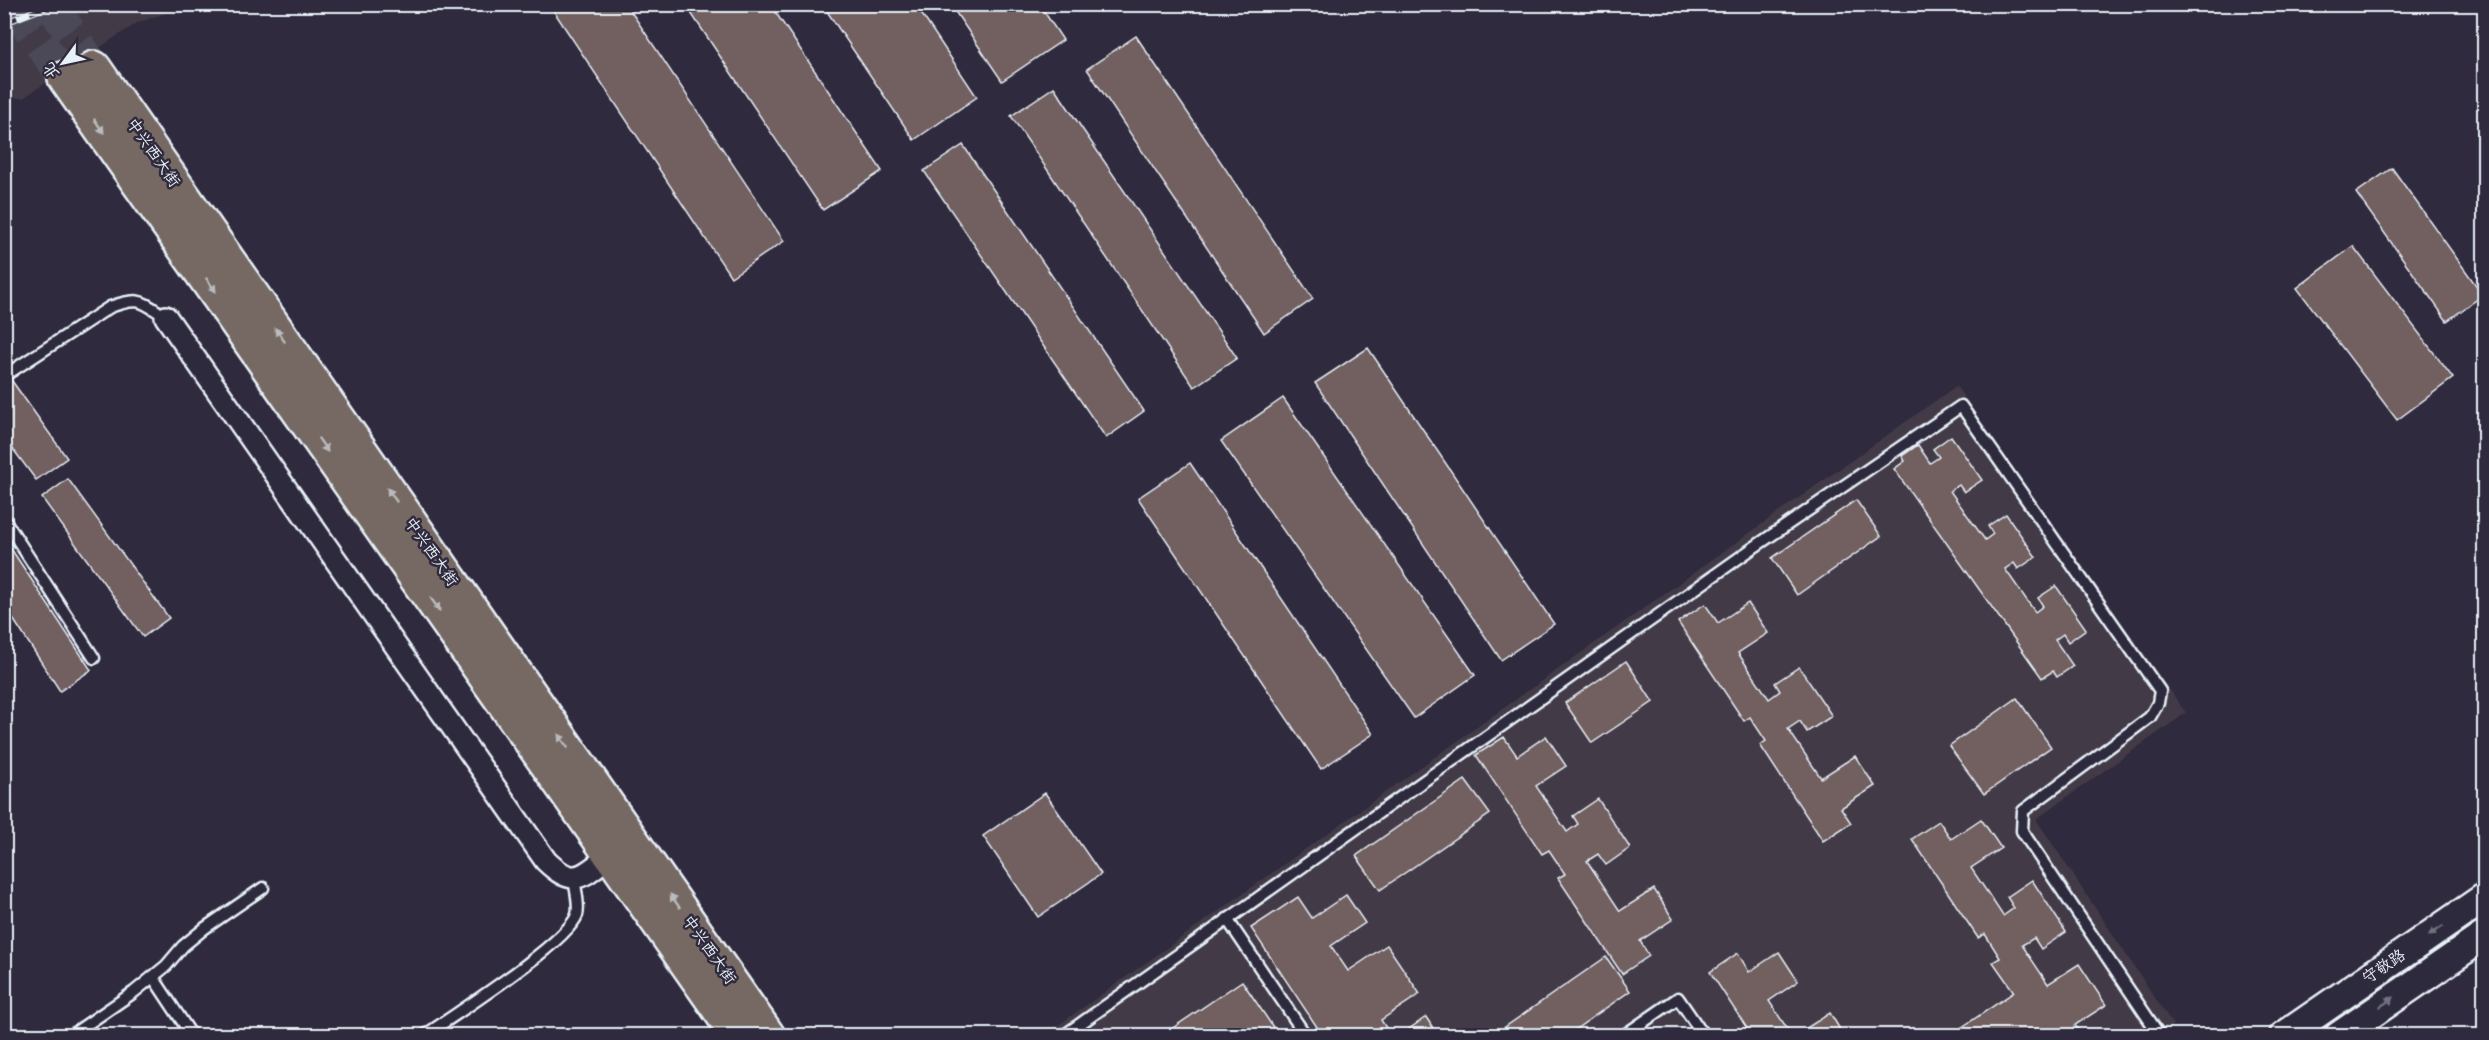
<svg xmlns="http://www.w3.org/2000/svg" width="2489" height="1040" font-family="Kalam,'LXGW WenKai TC',sans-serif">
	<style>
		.built { fill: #433a47 }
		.building { fill: #725e5f; stroke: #e8f1f8; stroke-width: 1.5 }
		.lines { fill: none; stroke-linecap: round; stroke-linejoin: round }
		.primary-tunnel { stroke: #4b4859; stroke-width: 33; stroke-dasharray: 33 16; stroke-linecap: butt }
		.lane-casing { stroke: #e8f1f8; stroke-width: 15 }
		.street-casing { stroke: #e8f1f8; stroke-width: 26 }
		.secondary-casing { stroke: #e8f1f8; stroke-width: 33 }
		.primary-casing { stroke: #e8f1f8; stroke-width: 38 }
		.lane { stroke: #2f2a3d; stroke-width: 10 }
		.street { stroke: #2f2a3d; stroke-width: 21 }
		.secondary { stroke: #2f2a3d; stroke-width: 28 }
		.primary { stroke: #766964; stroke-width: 33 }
		.rail-casing { stroke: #e8f1f8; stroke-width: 7 }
		.rail { stroke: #2f2a3d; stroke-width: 4.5; stroke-dasharray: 14; stroke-linecap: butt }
		.oneway { fill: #babbbd }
		.oneway2 { fill: #70707e }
		.labels { text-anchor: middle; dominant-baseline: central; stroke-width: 5; stroke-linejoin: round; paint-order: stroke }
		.street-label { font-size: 16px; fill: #e8f1f8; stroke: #2f2a3d }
	</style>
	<rect width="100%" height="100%" fill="#2f2a3d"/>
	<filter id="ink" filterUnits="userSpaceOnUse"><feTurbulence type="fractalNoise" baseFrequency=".0167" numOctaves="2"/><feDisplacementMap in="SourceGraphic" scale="12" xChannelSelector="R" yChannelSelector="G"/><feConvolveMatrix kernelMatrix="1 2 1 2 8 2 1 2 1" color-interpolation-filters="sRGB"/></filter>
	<g filter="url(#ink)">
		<g class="built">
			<polygon points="5,5 188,5 137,23 23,98 5,98"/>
			<polygon points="1956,386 2186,713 2036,819 2173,1025 2159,1035 1043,1036"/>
		</g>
		<g class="building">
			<polygon points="549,4 626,4 784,241 731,277"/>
			<polygon points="685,4 770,4 882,171 823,210"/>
			<polygon points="822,4 915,4 977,97 914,140"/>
			<polygon points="950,4 1039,4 1063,40 1002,81"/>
			<polygon points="1136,36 1313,299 1264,333 1087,69"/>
			<polygon points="1054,87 1237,358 1194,387 1011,116"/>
			<polygon points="963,145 1144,411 1106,438 924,171"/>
			<polygon points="2392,168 2483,295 2447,321 2356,193"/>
			<polygon points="2353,246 2453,378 2397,420 2297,288"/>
			<polygon points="1368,348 1554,624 1501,660 1315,383"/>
			<polygon points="12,381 67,458 36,480 4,437 4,387"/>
			<polygon points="1283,398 1475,675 1414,718 1221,441"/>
			<polygon points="1951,436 1982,480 1964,492 1959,485 1950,491 1985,540 1993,534 1988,526 2006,514 2036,557 2018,569 2014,563 2005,569 2035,612 2043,606 2038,598 2056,586 2086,629 2068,642 2063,634 2055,640 2073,666 2057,677 2053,671 2042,678 1894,469 1905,461 1902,456 1918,445 1930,463 1939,457 1933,449"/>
			<polygon points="1190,463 1373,734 1321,769 1138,498"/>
			<polygon points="68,479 169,618 143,637 42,498"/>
			<polygon points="1856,500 1881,536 1797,595 1772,558"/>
			<polygon points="4,538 91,670 60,691 4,605"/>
			<polygon points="1748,603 1768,633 1738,653 1769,699 1780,691 1775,683 1799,667 1832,716 1807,732 1800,721 1788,729 1821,778 1855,756 1875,786 1841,808 1851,823 1823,841 1760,745 1766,741 1750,717 1744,721 1678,622 1705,604 1718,623"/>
			<polygon points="1626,661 1653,702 1592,743 1565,703"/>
			<polygon points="2017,698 2051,747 1984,794 1949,746"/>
			<polygon points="1546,736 1566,766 1536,786 1567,832 1578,824 1573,816 1598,799 1630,848 1606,865 1598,854 1587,861 1620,911 1654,889 1673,919 1640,941 1649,956 1622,974 1558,878 1565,874 1549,850 1542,854 1476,755 1504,737 1517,756"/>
			<polygon points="1465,780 1490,814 1380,890 1356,856"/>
			<polygon points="1045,793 1101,874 1038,917 983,836"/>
			<polygon points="1981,819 2001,848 1971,868 2003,916 2014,908 2007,897 2032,880 2066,932 2041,949 2034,938 2022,945 2048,984 2079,964 2106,1005 2075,1025 2082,1036 2042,1036 2038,1029 2029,1036 1949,1036 2014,992 1993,962 2000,958 1985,934 1978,938 1912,839 1939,821 1951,839"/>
			<polygon points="1346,895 1365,923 1331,946 1348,971 1387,945 1420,994 1381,1020 1391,1036 1323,1036 1251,928 1298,897 1312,918"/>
			<polygon points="1779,952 1798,981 1769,1001 1792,1036 1752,1036 1710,972 1738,953 1749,972"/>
			<polygon points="1606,957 1630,991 1566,1036 1492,1036"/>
			<polygon points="1242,981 1279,1036 1161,1036"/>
			<polygon points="1830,1013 1844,1036 1809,1036 1805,1029"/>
			<polygon points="1426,1017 1438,1036 1399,1036"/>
		</g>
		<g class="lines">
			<g class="primary-tunnel">
				<polyline points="12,4 65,78"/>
				<polyline points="51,4 94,68"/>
			</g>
			<g class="lane-casing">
				<g id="lane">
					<path d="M 4,376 L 110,307 C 140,296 141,301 166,317"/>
					<polyline points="4,519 94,658"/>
					<polyline points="1227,919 1306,1036"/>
					<polyline points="153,977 192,1036"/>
					<polyline points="70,1036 134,992 166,966 183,946 205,928 263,888"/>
					<path d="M 424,1036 C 454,1015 567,943 577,915 C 580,905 575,888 574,878"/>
					<polyline points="1063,1036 1753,548 1961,406 2160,691 2158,703 2150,717 2023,811 2022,831 2160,1036"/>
					<polyline points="1623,1036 1678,998 1704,1036"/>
				</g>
			</g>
			<g class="street-casing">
				<path id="street" d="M 166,317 L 546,861 C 576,890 583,875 612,854"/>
			</g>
			<g class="secondary-casing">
				<g id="secondary">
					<polyline points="2284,1036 2484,898"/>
					<polyline points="2339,1036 2484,936"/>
				</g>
			</g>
			<g class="primary-casing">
				<g id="primary">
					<polyline points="94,68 768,1036"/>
					<polyline points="65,78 738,1036"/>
				</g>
			</g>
			<use href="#lane" class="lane"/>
			<use href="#street" class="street"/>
			<use href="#secondary" class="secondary"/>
			<use href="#primary" class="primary"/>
			<g class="rail-casing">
				<g id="rail">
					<polyline points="4,7 10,4"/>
					<polyline points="4,23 53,4"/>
				</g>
			</g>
			<use href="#rail" class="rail"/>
		</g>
		<defs><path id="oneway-solid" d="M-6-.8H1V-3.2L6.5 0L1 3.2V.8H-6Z" transform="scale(1.5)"/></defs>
		<g class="oneway">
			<use href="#oneway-solid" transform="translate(99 126) rotate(55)"/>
			<use href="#oneway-solid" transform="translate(211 285) rotate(55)"/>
			<use href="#oneway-solid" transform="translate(280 335) rotate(-125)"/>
			<use href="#oneway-solid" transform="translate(323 445) rotate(55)"/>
			<use href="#oneway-solid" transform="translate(392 495) rotate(-125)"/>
			<use href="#oneway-solid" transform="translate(435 604) rotate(55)"/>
			<use href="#oneway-solid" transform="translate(563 741) rotate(-125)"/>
			<use href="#oneway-solid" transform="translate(675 901) rotate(-125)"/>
		</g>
		<g class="oneway2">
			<use href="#oneway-solid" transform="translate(2436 931) rotate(146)"/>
			<use href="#oneway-solid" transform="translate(2387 1002) rotate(-34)"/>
		</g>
	</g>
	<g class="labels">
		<g class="street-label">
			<text transform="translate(153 153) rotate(55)">中兴西大街</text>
			<text transform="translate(431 552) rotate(55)">中兴西大街</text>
			<text transform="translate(709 950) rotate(55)">中兴西大街</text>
			<text transform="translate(2384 967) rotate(-34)">守敬路</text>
		</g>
	</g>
	<rect width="2489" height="1040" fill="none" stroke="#2f2a3d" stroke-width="24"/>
	<rect x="12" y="12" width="2465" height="1016" fill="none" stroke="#e8f1f8" stroke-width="2" filter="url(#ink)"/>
	<g transform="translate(63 63) rotate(237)" stroke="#2f2a3d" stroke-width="4.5" paint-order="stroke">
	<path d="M0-4.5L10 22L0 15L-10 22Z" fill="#e8f1f8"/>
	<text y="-9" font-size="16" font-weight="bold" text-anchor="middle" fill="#e8f1f8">北</text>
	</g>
</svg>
